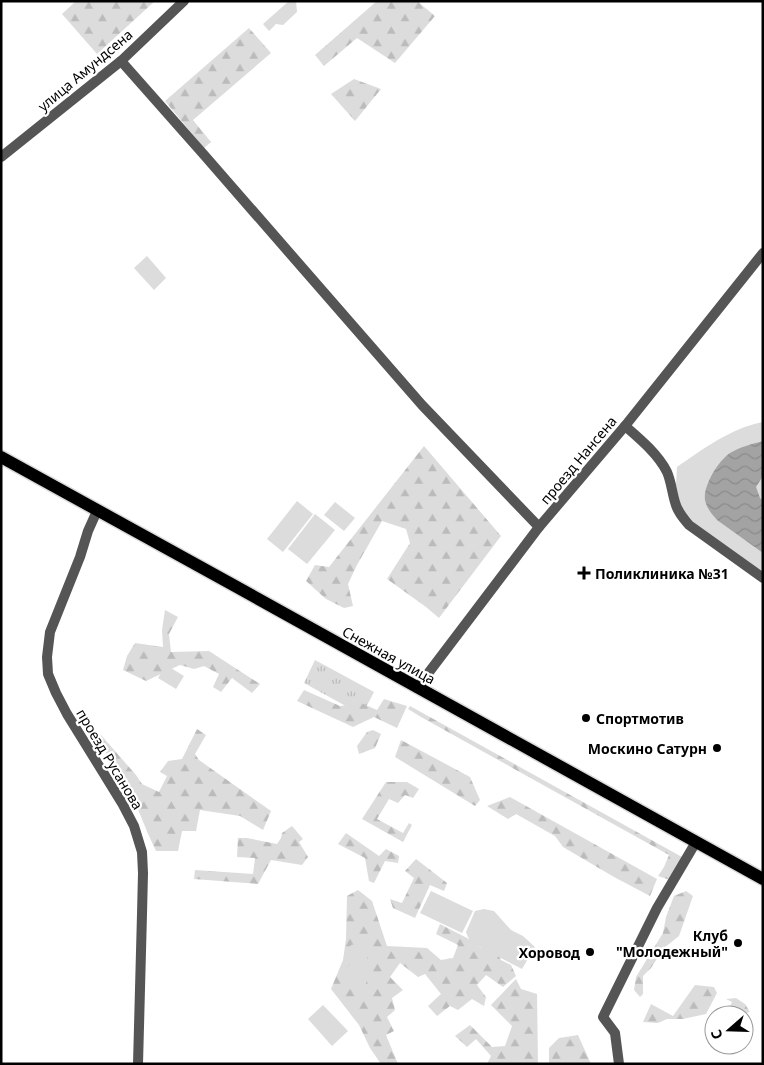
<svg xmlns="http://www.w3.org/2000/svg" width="764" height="1065" font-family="'Noto Sans',sans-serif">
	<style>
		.grass { fill: url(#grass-tufts) }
		.forest { fill: url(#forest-firs) }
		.green { fill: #dcdcdc }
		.water { fill: url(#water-waves) }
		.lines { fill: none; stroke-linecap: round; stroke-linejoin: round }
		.major-casing { stroke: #dbdbdb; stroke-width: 15 }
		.minor { stroke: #555; stroke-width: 10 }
		.major { stroke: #000; stroke-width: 12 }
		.poi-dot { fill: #000; stroke: #fff; stroke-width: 2 }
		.labels { text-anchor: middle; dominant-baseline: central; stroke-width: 4.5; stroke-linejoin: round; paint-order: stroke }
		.street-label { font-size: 14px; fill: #000; stroke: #fff }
		.poi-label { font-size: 14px; font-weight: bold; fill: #000; stroke: #fff; text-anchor: end }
	</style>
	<defs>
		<pattern id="grass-tufts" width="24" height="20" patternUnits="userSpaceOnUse" patternTransform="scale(1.25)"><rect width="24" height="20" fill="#dcdcdc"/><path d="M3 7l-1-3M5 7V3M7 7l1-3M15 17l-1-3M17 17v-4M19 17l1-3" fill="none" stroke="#bbb"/></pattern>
		<pattern id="forest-firs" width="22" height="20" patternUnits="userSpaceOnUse" patternTransform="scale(1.25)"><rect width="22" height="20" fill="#dcdcdc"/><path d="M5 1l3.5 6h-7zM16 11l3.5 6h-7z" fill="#bbb"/></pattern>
		<pattern id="water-waves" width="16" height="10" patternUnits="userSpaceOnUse" patternTransform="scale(1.25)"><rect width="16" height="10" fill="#a3a3a3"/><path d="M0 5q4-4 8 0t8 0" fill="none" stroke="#8b8b8b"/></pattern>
	</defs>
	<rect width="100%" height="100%" fill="#fff"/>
	<polygon class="grass" points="315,660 374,692 362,715 304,683"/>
	<g class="forest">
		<polygon points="76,1 155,1 97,54 62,14"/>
		<polygon points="377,1 417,1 435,16 395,63 357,38 324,66 315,55"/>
		<polygon points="249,28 271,53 193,120 211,142 204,148 165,101"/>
		<polygon points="354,79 381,89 355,121 331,94"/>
		<polygon points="424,446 501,536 439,618 426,607 387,579 410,543 406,529 382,521 357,565 348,584 353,606 344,608 326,599 306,581 315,565 329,567"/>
		<polygon points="165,610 178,617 169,634 171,652 209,651 260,684 252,693 232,678 221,692 213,687 219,674 204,666 194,669 180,665 146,681 123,670 127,656 135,643 163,647 162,630"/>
		<polygon points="304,690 340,706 361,703 377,710 384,699 407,706 397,728 374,717 353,727 297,701"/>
		<polygon points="410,706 682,857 670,880 658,876 664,867 669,855 421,717 408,709"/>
		<polygon points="197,729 206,735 195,754 199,760 271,811 263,830 240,816 200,810 196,831 182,831 178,851 156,851 149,836 132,795 98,740 101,735 136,775 142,784 159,792 167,776 160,772 168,761 182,759"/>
		<polygon points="373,730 381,734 375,748 359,754 357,746 367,732"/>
		<polygon points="401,740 470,777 480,800 475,806 395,757"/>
		<polygon points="386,782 407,782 419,789 413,798 405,795 398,803 389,799 377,819 403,833 409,823 412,825 403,842 362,819"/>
		<polygon points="510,797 657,879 650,896 614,877 563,847 555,836 516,814 508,819 487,806"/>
		<polygon points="292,826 303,839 299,842 308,857 302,865 271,860 258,884 194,879 195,870 253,874 255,858 237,857 238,838 247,838 277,844 281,838 282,833"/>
		<polygon points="346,833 379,856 386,849 399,856 398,863 385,861 374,883 369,881 365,858 338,844"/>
		<polygon points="416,859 447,883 444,891 430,885 415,918 393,908 390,899 402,903 414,878 405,871"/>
		<polygon points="358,890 372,901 387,946 427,948 441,960 453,958 458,945 436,934 440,924 467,938 481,948 496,948 501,960 511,965 516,976 503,987 486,975 477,985 486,997 484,1006 472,999 458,1010 450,1006 437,1016 428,1006 441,994 425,974 418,977 400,963 390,977 403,990 392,998 395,1010 387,1017 394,1031 386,1035 398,1064 381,1064 370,1048 359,1025 331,989 343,960 346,939 347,896"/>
		<polygon points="686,891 693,896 679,936 664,948 651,968 643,976 643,994 640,997 634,990 636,977 663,933 666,917 674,896"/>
		<polygon points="516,979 521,989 537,994 538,1064 487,1064 491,1056 476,1039 467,1047 455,1036 470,1025 492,1047 505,1046 512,1026 491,1005"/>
		<polygon points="695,985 714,987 717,993 706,1014 683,1019 667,1019 658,1023 643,1022 651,1004 673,1016"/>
		<polygon points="736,998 745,1004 750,1012 740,1015 726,1015 732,1002 726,999"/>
		<polygon points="578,1035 591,1064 549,1064 549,1048 559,1038"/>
	</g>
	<g class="green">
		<polygon points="289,1 296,1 297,12 283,25 276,24 269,31 263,24"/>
		<polygon points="147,256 166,278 154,290 134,268"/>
		<path d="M 763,422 L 763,575 L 691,523 L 682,511 L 676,485 L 677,467 C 703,449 731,428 763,422 Z"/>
		<polygon points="297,501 313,514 283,552 267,539"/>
		<polygon points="335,502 355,518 344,531 324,515"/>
		<polygon points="315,514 335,530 307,564 288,549"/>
		<polygon points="166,665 184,676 176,689 158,678"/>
		<polygon points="431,891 473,911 462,933 420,913"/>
		<polygon points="484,909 494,911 511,930 523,936 535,947 522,969 470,942 466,932 475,911"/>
		<path d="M 362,943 L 368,952 L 366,964 L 357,965 L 368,976 L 365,987 L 357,991 L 343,986 L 341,976 L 350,964 C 348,957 347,952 351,945 Z"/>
		<polygon points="323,1005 348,1031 332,1046 308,1019"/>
	</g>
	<path class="water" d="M 763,441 L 763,476 L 756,487 L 760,498 L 763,501 L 763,553 L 717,520 C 712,514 707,509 705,500 C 703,486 718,461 730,453 C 740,447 752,444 763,441 Z"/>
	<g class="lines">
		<g class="major-casing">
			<polyline id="major" points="1,457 235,586 763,879"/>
		</g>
		<g class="minor">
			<polyline points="121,61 205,156 422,405 539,527"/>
			<polyline points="1,157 121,61 184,1"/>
			<path d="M 625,426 C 640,439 658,454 667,472 C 671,481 672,492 675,502 C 677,511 683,518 689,525 L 763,578"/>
			<polyline points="97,511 88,531 80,557 50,632 47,657 48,674 56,693 67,714 122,803 134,826 142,852 143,873 142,914 138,1064"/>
			<polyline points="417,688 539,527 625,426 763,253"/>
			<polyline points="619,1064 615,1033 603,1017 657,908 696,842"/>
		</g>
		<use href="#major" class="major"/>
	</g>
	<g class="poi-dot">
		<path d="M581.5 565.5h5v5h5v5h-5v5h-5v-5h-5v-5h5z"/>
		<circle cx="586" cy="718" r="5"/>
		<circle cx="717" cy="748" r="5"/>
		<circle cx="738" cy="943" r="5"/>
		<circle cx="590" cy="952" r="5"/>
	</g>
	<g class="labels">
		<g class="street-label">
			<text transform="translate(85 70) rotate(-40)">улица Амундсена</text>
			<text transform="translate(578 460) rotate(-50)">проезд Нансена</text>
			<text transform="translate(389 655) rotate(29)">Снежная улица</text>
			<text transform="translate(110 759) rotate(59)">проезд Русанова</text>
		</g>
		<g class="poi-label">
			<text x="595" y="573" text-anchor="start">Поликлиника №31</text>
			<text x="596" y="718" text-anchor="start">Спортмотив</text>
			<text x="707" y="748">Москино Сатурн</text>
			<text x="728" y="935">Клуб<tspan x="728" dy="16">"Молодежный"</tspan></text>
			<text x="580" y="952">Хоровод</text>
		</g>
	</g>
	<rect width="764" height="1065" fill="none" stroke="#000000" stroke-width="5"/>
	<g transform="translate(729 1030) rotate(250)"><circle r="24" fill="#ffffff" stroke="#999999"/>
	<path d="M0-4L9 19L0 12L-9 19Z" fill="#000000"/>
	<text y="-8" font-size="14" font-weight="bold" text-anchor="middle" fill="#000000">С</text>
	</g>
</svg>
